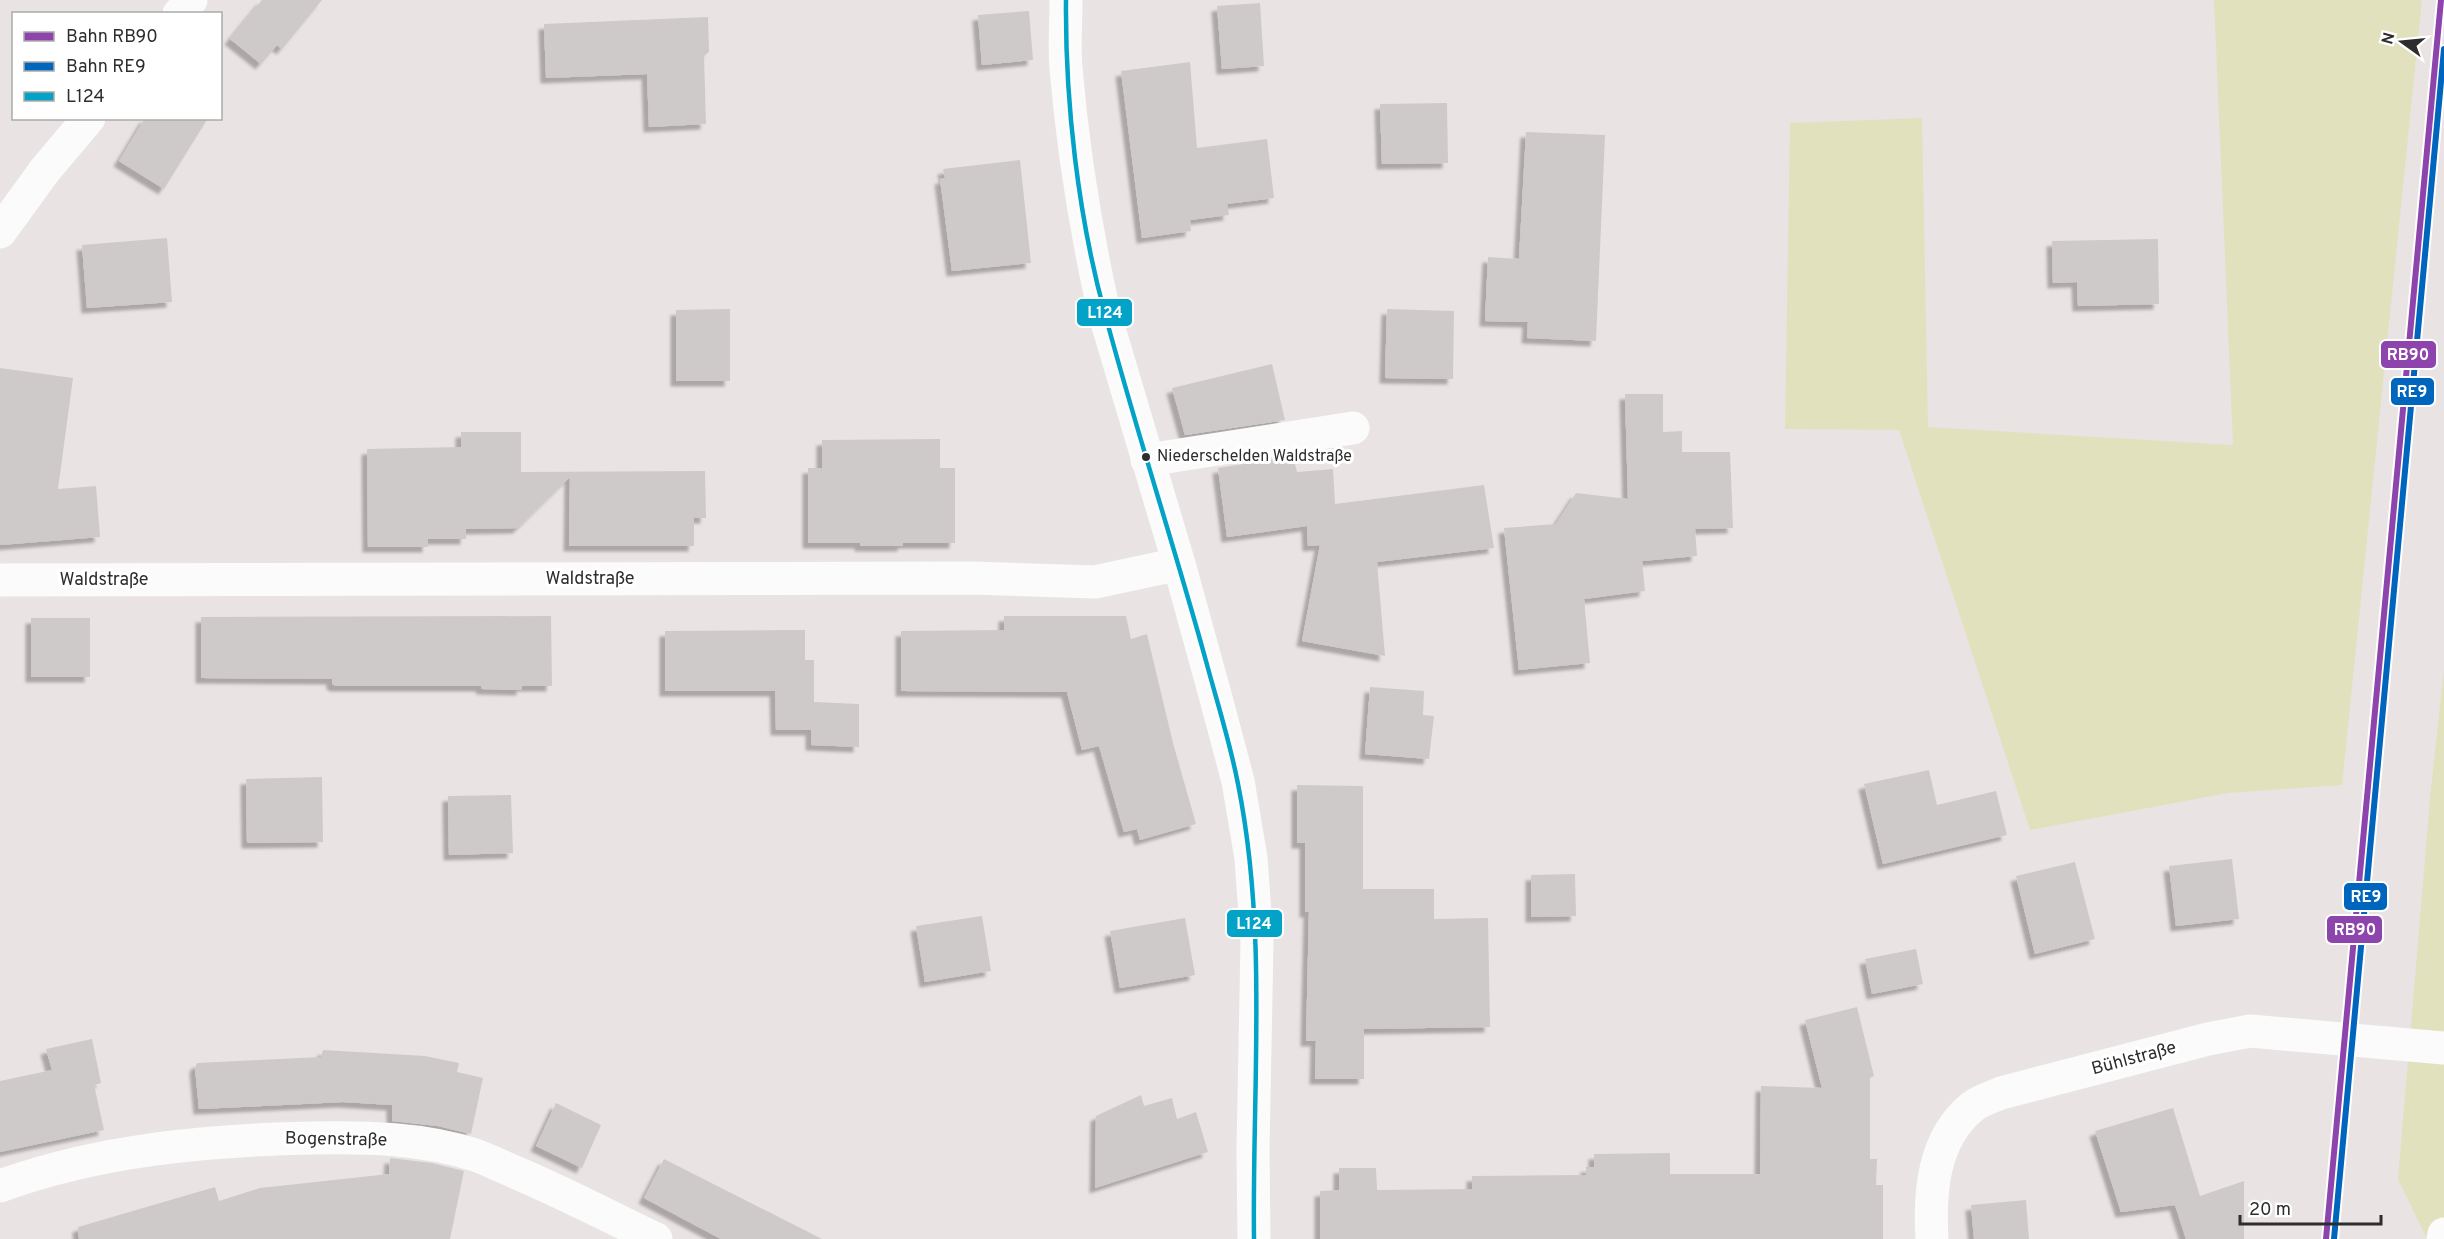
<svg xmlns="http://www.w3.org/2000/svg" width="2444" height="1239" font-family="Overpass,sans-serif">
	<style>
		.green { fill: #e2e1be }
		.building { fill: #cfcaca; filter: url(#shadow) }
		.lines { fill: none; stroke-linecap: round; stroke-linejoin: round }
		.minor { stroke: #fcfbfb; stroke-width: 33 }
		.tertiary { stroke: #fcfbfb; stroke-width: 33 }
		.bus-1-casing { stroke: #fff; stroke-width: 9 }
		.bus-1 { stroke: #02a3c6; stroke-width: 4.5 }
		.rail-1-casing { stroke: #fff; stroke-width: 10 }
		.rail-2-casing { stroke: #fff; stroke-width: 10 }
		.rail-1 { stroke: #8e44ad; stroke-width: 6 }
		.rail-2 { stroke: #0065bd; stroke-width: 6 }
		.bus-dot { fill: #2d2d2d; stroke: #fff; stroke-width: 2 }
		.labels { text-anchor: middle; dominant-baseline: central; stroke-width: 6; stroke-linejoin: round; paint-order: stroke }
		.bus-label { font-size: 16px; fill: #2d2d2d; stroke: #fff; text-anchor: start }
		.street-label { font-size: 18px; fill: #2d2d2d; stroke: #fff }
		.line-badge { stroke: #fff; stroke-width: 2 }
		.badge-label { font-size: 16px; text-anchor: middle; font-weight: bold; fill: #fff }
	</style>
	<defs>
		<filter id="shadow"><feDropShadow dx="-5.5" dy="5.5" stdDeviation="1.5" flood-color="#0004"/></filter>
	</defs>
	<rect width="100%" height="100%" fill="#eae3e3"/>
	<g class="green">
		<polygon points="2214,0 2422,0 2342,785 2228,793 2030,830 1899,430 1785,429 1790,123 1922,118 1928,427 2233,445"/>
		<polygon points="2444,670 2444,1239 2427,1239 2398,1179 2431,788"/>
	</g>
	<g class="building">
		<polygon points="262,0 322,0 282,49 277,45 261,64 230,39"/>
		<polygon points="1260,3 1264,66 1222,69 1217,6"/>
		<polygon points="1029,11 1033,60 982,65 978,15"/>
		<polygon points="708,17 709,52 704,56 706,124 649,127 647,74 546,78 544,24"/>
		<polygon points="1190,62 1197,148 1267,139 1274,198 1227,204 1229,215 1190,220 1191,231 1142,238 1121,71"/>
		<polygon points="1447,103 1448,163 1382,164 1380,104"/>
		<polygon points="145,118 208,118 164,189 119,161"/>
		<polygon points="1526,132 1605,135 1596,341 1527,338 1528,322 1485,321 1488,257 1519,259"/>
		<polygon points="1020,160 1031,263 952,271 940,179 945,178 943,169"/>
		<polygon points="167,238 172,302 87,308 82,245"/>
		<polygon points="2158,239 2159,304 2078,306 2077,282 2053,283 2052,241"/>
		<polygon points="730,309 730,381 676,381 676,310"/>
		<polygon points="1387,309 1454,311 1453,379 1385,378"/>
		<polygon points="1272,364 1285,420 1185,435 1172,388"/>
		<polygon points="0,368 73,378 58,489 96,486 100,537 0,545"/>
		<polygon points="1625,394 1663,394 1663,432 1682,431 1682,452 1730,452 1733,528 1695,529 1697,556 1642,561 1645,591 1584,599 1590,663 1519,670 1504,528 1556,524 1576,493 1628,499"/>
		<polygon points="461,432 521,432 521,472 705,471 706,518 694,518 694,546 569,546 570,477 518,528 466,529 466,539 428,539 428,547 368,547 367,449 461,447"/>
		<polygon points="940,439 940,468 955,468 955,543 903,543 903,546 860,546 860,543 808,543 808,468 822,468 822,440"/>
		<polygon points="1293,456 1297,472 1333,469 1335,504 1484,485 1494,548 1377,562 1385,656 1302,641 1320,545 1308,546 1307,526 1227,537 1218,468"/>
		<polygon points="551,616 552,686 522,686 522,690 482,689 481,686 336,686 332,684 332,679 201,678 201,617"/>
		<polygon points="1004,616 1126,616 1131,639 1147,634 1173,743 1196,824 1140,840 1137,829 1124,832 1099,746 1082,750 1067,692 901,691 901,631 1004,630"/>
		<rect x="31" y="618" width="59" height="59"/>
		<polygon points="805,630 805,660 814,660 814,702 859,704 859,747 811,745 811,730 776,730 775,691 665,691 665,631"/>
		<polygon points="1370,687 1424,691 1423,715 1434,716 1429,759 1365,754"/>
		<polygon points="1929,770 1937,805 1996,791 2007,835 1883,864 1864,784"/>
		<polygon points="322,777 323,842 247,843 246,779"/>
		<polygon points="1297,785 1363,786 1363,889 1434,889 1434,919 1488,918 1490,1027 1364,1029 1364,1079 1315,1079 1316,1041 1306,1041 1309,912 1305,912 1305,843 1297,843"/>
		<polygon points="511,795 513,853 449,855 448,796"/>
		<polygon points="2232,859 2239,919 2176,926 2169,866"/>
		<polygon points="2075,862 2095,939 2035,954 2016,876"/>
		<polygon points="1575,874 1576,916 1531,917 1531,875"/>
		<polygon points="982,916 991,971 925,982 916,926"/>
		<polygon points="1185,918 1195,975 1120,988 1110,931"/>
		<polygon points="1916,949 1923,984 1872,994 1865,959"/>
		<polygon points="1857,1007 1874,1076 1870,1078 1870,1159 1877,1159 1876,1185 1883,1185 1883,1239 1320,1239 1320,1191 1339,1190 1339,1168 1376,1168 1377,1190 1472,1189 1472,1176 1586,1175 1586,1167 1594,1167 1594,1154 1670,1153 1670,1174 1760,1174 1761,1086 1822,1088 1805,1020"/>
		<polygon points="92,1039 101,1083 94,1085 104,1130 0,1152 0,1081 52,1070 46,1049"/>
		<polygon points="323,1050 425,1056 459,1063 457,1072 483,1078 471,1134 438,1126 392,1121 392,1105 343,1102 199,1109 195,1068 197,1063 321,1057"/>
		<polygon points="1141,1095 1144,1106 1172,1098 1177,1119 1196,1112 1208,1152 1095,1188 1096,1116"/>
		<polygon points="556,1103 601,1125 582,1168 536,1146"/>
		<polygon points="2173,1108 2200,1196 2244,1181 2244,1239 2186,1239 2175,1205 2121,1212 2095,1131"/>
		<polygon points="390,1158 432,1163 464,1171 450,1239 79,1239 78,1227 215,1187 219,1201 260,1188 389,1174"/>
		<polygon points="664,1159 822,1239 721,1239 644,1198"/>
		<polygon points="2026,1200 2029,1239 1974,1239 1971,1205"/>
	</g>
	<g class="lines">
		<g class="minor">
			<polyline points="179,14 191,0"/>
			<polyline points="0,232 45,170 89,118"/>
			<polyline points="1147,460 1353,428"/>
			<polyline points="0,580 972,578 1095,582 1179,564"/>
			<path d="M 0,1186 C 99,1150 208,1140 313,1138 C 366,1137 423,1138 475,1155 C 489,1160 503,1167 517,1173 C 564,1193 610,1217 656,1239"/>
			<path d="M 1932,1239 C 1929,1193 1933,1139 1972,1107 C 1979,1101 1992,1097 2001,1093 L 2208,1039 L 2250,1031 L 2444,1048"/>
			<polyline points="2443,1239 2444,1234"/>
		</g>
		<path class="tertiary" d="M 1066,0 C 1066,23 1064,46 1066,68 C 1073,151 1086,231 1104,312 L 1179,564 L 1217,702 L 1238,781 L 1251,858 L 1257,942 L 1253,1150 L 1254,1239"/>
		<g class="bus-1-casing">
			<path id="bus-1" d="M 1066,0 C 1065,101 1078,216 1105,314 C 1136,430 1174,545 1206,661 C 1217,702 1230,742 1238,784 C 1268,933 1252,1087 1254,1239"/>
		</g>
		<use href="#bus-1" class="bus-1"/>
		<g class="rail-1-casing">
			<polyline id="rail-1" points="2326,1239 2441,0"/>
		</g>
		<g class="rail-2-casing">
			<polyline id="rail-2" points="2334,1239 2444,49"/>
		</g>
		<use href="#rail-1" class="rail-1"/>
		<use href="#rail-2" class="rail-2"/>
	</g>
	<circle class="bus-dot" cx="1146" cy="457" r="5"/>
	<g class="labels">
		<g class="bus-label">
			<text x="1157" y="457">Niederschelden Waldstraße</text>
		</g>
		<g class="street-label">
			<text x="590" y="579">Waldstraße</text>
			<text x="104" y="580">Waldstraße</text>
			<text transform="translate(2134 1059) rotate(-15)">Bühlstraße</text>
			<text transform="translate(336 1140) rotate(1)">Bogenstraße</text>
		</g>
	</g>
	<g class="line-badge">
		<rect x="1076" y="298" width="57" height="29" rx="6" fill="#02a3c6"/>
		<rect x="2380" y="340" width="57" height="29" rx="6" fill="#8e44ad"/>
		<rect x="2390" y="377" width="45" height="29" rx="6" fill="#0065bd"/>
		<rect x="2343" y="882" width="45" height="29" rx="6" fill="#0065bd"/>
		<rect x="1226" y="909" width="57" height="29" rx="6" fill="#02a3c6"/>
		<rect x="2326" y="915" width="57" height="29" rx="6" fill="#8e44ad"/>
	</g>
	<g class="badge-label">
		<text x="1105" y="318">L124</text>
		<text x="2408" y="360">RB90</text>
		<text x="2412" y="397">RE9</text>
		<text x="2366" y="902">RE9</text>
		<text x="1254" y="929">L124</text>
		<text x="2355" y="935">RB90</text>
	</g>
	<rect x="12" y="12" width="210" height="108" fill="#ffffff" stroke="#ababab" stroke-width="1.5"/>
	<rect x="24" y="32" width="30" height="9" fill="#8e44ad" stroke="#ababab" stroke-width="1.5"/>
	<text x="66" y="42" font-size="18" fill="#2d2d2d">Bahn RB90</text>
	<rect x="24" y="62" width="30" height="9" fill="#0065bd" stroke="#ababab" stroke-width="1.5"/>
	<text x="66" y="72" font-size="18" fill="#2d2d2d">Bahn RE9</text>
	<rect x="24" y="92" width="30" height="9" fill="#02a3c6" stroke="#ababab" stroke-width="1.5"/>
	<text x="66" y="102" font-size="18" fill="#2d2d2d">L124</text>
	<g transform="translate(2402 42) rotate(285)" stroke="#ffffff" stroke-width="4.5" paint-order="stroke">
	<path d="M0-4.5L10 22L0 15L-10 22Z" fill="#2d2d2d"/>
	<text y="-9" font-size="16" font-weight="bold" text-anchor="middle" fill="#2d2d2d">N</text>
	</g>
	<path d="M2240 1215v9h141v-9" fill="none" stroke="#2d2d2d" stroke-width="3"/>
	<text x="2249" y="1215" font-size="18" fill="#2d2d2d" stroke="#ffffff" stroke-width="4.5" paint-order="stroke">20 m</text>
</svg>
